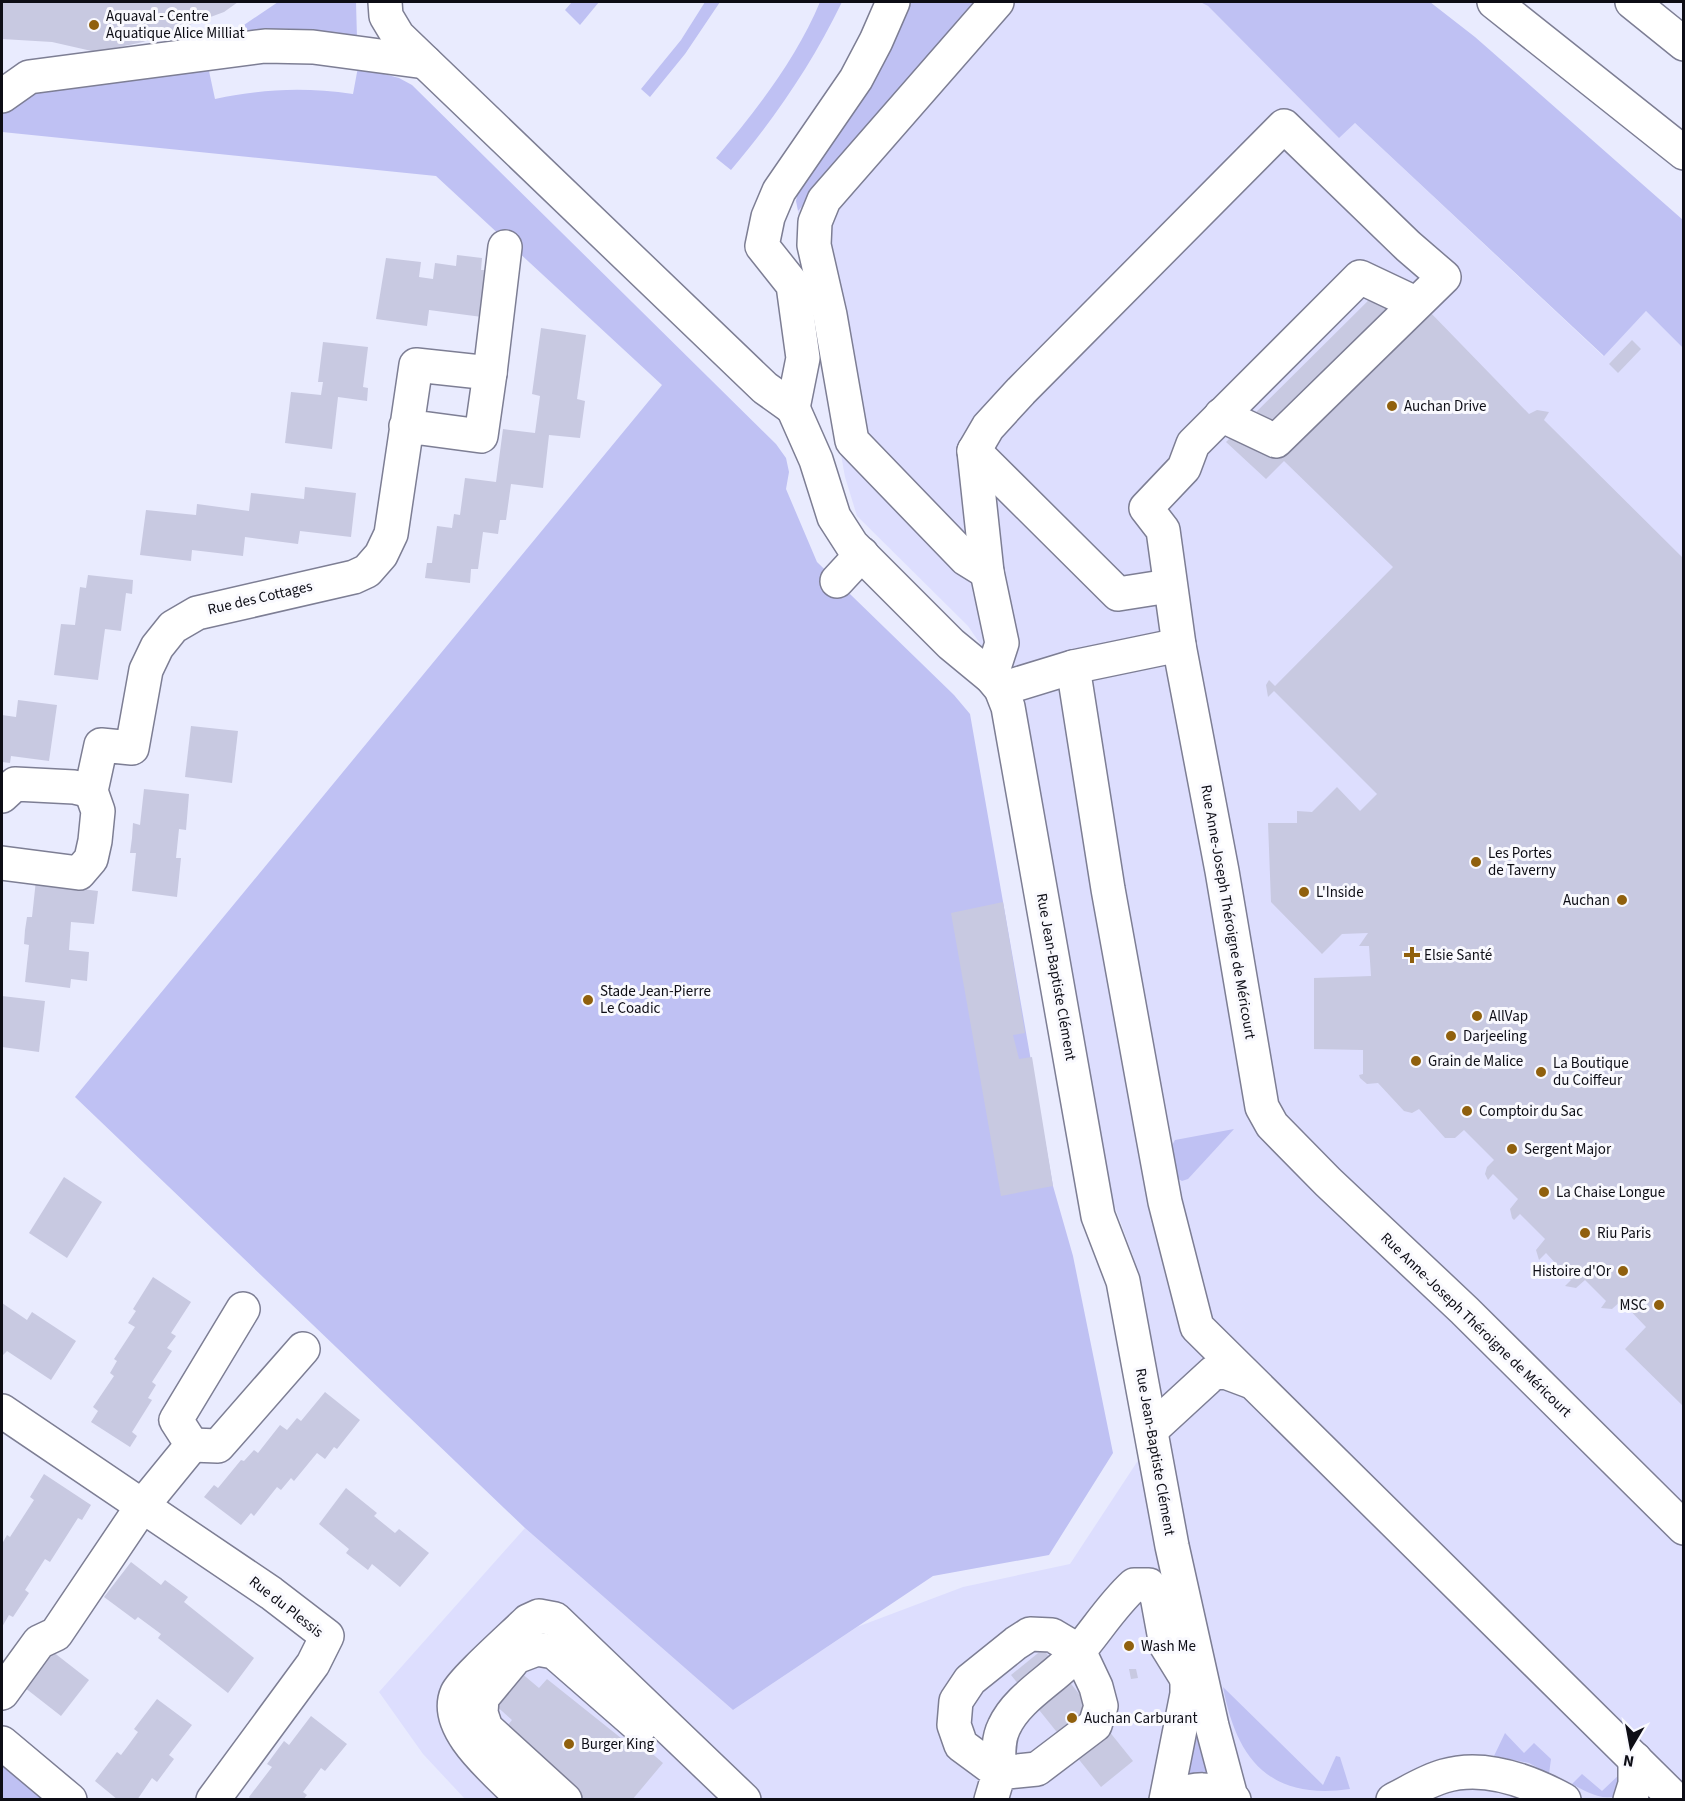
<svg xmlns="http://www.w3.org/2000/svg" width="1685" height="1801" font-family="'Source Sans 3',sans-serif">
	<style>
		.built { fill: #dddefe }
		.green { fill: #bfc1f3 }
		.building { fill: #c8c9e1 }
		.lines { fill: none; stroke-linecap: round; stroke-linejoin: round }
		.minor-casing { stroke: #7d7e94; stroke-width: 36 }
		.highway-casing { stroke: #7d7e94; stroke-width: 36 }
		.minor { stroke: #fff; stroke-width: 33 }
		.highway { stroke: #fff; stroke-width: 33 }
		.poi-dot { fill: #90600d; stroke: #f9f9fe; stroke-width: 2 }
		.labels { text-anchor: middle; dominant-baseline: central; stroke-width: 6; stroke-linejoin: round; paint-order: stroke }
		.poi-label { font-size: 15px; fill: #0d0d15; stroke: #f9f9fe; text-anchor: start }
		.street-label { font-size: 15px; fill: #0d0d15; stroke: #f9f9fe }
	</style>
	<rect width="100%" height="100%" fill="#e9ebfe"/>
	<polygon class="built" points="985,2 1200,2 1208,6 1339,137 1355,123 1603,356 1646,311 1683,348 1683,1799 465,1799 423,1754 379,1692 525,1528 733,1710 857,1627 963,1587 1070,1564 1139,1459 1170,1431 1133,1256 1104,1177 1024,708 968,626 857,516 845,477 798,211"/>
	<g class="green">
		<path d="M 278,2 L 356,2 L 357,38 C 320,29 280,25 243,33 L 241,27 Z"/>
		<polygon points="572,2 599,2 580,25 565,10"/>
		<polygon points="705,2 720,2 685,54 650,97 641,89 681,40"/>
		<path d="M 820,2 L 842,2 C 812,64 775,118 731,170 L 716,158 C 756,111 796,59 820,2 Z"/>
		<polygon points="907,2 985,2 798,211 796,201 798,191"/>
		<polygon points="1200,2 1430,2 1475,37 1683,220 1683,348 1646,311 1604,356 1355,123 1339,138 1208,6"/>
		<path d="M 358,67 L 399,78 L 412,85 L 776,444 L 786,458 L 789,472 L 786,489 L 817,562 L 954,695 L 970,714 L 1053,1186 L 1073,1256 L 1113,1453 L 1049,1555 L 933,1576 L 733,1710 L 525,1528 L 75,1097 L 662,385 L 436,176 L 2,132 L 2,113 L 18,95 L 114,77 L 209,71 L 215,99 C 265,89 302,87 353,94 Z"/>
		<polygon points="1234,1129 1188,1179 1182,1181 1175,1177 1171,1147 1175,1140"/>
		<path d="M 1223,1687 L 1323,1785 L 1336,1756 L 1340,1757 L 1350,1789 C 1267,1801 1236,1756 1223,1687 Z"/>
		<polygon points="1199,1728 1211,1768 1203,1776 1183,1778"/>
		<polygon points="1505,1733 1524,1753 1534,1743 1551,1759 1549,1774 1529,1763 1494,1756"/>
		<polygon points="2,1743 70,1799 2,1799"/>
		<path d="M 1621,1773 L 1616,1796 C 1601,1801 1585,1791 1572,1784 L 1582,1774 L 1602,1791 Z"/>
	</g>
	<g class="building">
		<polygon points="2,2 238,2 224,12 143,42 96,52 52,42 2,39"/>
		<polygon points="457,255 482,258 481,270 488,270 482,317 429,310 427,326 376,319 386,258 421,262 419,277 433,279 435,263 456,266"/>
		<polygon points="1394,275 1529,414 1537,410 1549,412 1544,420 1684,559 1684,1407 1625,1349 1646,1327 1621,1301 1612,1309 1601,1308 1606,1301 1585,1280 1576,1288 1565,1286 1571,1280 1546,1253 1539,1260 1536,1250 1545,1239 1520,1214 1514,1220 1512,1218 1510,1209 1518,1199 1493,1174 1488,1180 1485,1174 1487,1167 1494,1160 1464,1130 1455,1138 1445,1138 1419,1109 1412,1113 1404,1111 1378,1083 1367,1084 1360,1078 1359,1075 1363,1074 1363,1050 1314,1049 1314,978 1371,976 1369,946 1359,946 1368,933 1342,934 1322,954 1271,902 1268,823 1297,823 1297,811 1312,812 1337,787 1360,811 1377,794 1274,691 1268,697 1266,685 1269,680 1275,686 1393,567 1284,461 1266,479 1226,442"/>
		<polygon points="541,328 586,335 577,399 585,401 580,438 549,435 543,488 511,484 506,520 500,520 498,534 483,532 478,569 471,569 470,583 425,578 427,563 432,563 437,526 452,528 454,514 460,515 465,478 496,482 503,429 535,433 540,396 532,394"/>
		<polygon points="1632,340 1641,349 1618,373 1609,364"/>
		<polygon points="323,342 368,347 363,387 368,388 367,401 338,397 332,449 285,443 291,392 321,395 323,382 318,382"/>
		<polygon points="305,487 356,493 351,537 300,531 298,544 245,537 243,556 192,550 191,561 140,555 146,510 196,515 197,504 249,511 251,493 304,499"/>
		<polygon points="88,575 133,580 132,594 126,593 121,631 105,629 98,680 54,675 61,624 75,625 80,587 86,588"/>
		<polygon points="18,700 57,705 49,761 11,756 10,763 2,762 2,715 16,717"/>
		<polygon points="191,726 238,731 232,783 185,777"/>
		<polygon points="144,789 189,794 186,830 179,829 176,858 181,858 177,897 132,891 136,853 130,853 132,838 133,823 140,825"/>
		<polygon points="36,880 82,885 82,889 98,891 94,924 71,922 69,950 89,952 87,981 71,979 70,988 25,982 29,945 24,944 25,930 27,917 32,917"/>
		<polygon points="1003,902 1025,1033 1013,1035 1019,1059 1032,1057 1053,1186 1001,1196 951,913"/>
		<polygon points="2,996 45,1001 39,1052 2,1047"/>
		<polygon points="64,1177 102,1202 67,1258 29,1233"/>
		<polygon points="153,1277 191,1302 171,1333 176,1336 167,1348 172,1351 152,1382 156,1385 148,1398 152,1400 132,1432 137,1436 130,1447 91,1422 98,1411 93,1407 114,1376 110,1373 117,1361 114,1359 135,1327 128,1323 136,1311 133,1309"/>
		<polygon points="2,1303 27,1320 32,1312 76,1341 51,1380 7,1351 2,1356"/>
		<polygon points="325,1392 360,1420 337,1449 334,1447 325,1459 317,1453 294,1481 291,1478 281,1490 277,1487 254,1516 251,1513 241,1525 204,1497 214,1485 218,1488 241,1460 244,1461 254,1450 258,1453 280,1425 287,1430 297,1418 301,1421"/>
		<polygon points="44,1474 91,1505 82,1520 78,1518 50,1562 45,1559 25,1590 29,1593 13,1617 9,1615 2,1627 2,1544 7,1535 10,1537 34,1500 30,1497"/>
		<polygon points="346,1488 377,1513 374,1516 395,1533 399,1529 429,1553 400,1587 372,1564 368,1570 346,1553 349,1549 319,1524"/>
		<polygon points="131,1562 161,1585 165,1580 188,1597 184,1602 254,1658 228,1693 158,1638 161,1634 138,1617 135,1620 104,1597"/>
		<polygon points="1132,1640 1133,1652 1127,1652 1125,1641"/>
		<polygon points="48,1648 89,1680 61,1716 20,1684"/>
		<polygon points="1043,1649 1133,1761 1101,1787 1011,1675"/>
		<polygon points="1129,1669 1136,1669 1138,1678 1131,1679"/>
		<polygon points="520,1672 539,1688 547,1679 636,1750 641,1744 663,1763 632,1800 586,1800 504,1730 512,1720 493,1703"/>
		<polygon points="157,1699 192,1725 169,1755 174,1759 157,1782 152,1778 137,1800 118,1800 95,1781 117,1752 121,1755 130,1743 138,1732 134,1729"/>
		<polygon points="311,1716 347,1744 325,1771 321,1768 303,1792 307,1795 303,1800 252,1800 249,1797 272,1767 267,1764 284,1741 289,1745"/>
	</g>
	<g class="lines">
		<g class="minor-casing">
			<g id="minor">
				<polyline points="385,2 386,16 398,36 765,388 793,408"/>
				<polyline points="2,96 29,77 265,46 313,47 425,62"/>
				<polyline points="1415,303 1360,277 1193,444 1184,468 1146,508 1163,530 1179,645 1222,871 1262,1107 1272,1125 1328,1182 1464,1310 1684,1528"/>
				<polyline points="490,373 505,247"/>
				<polyline points="793,408 816,460 834,517 852,545 951,644 991,677 1001,689 1008,707 1098,1216 1123,1281 1172,1546 1212,1726 1231,1797"/>
				<polyline points="793,408 803,358 793,285 762,246 768,217 779,191 856,79 876,41 893,2"/>
				<polyline points="974,451 1118,594 1169,586"/>
				<polyline points="987,572 966,559 852,441 830,315 814,245 815,222 824,200 997,2"/>
				<polyline points="837,581 862,554"/>
				<polyline points="1073,667 1108,889 1151,1126 1165,1202 1197,1327 1676,1800"/>
				<polyline points="991,677 1002,643 987,572 974,451 988,427 1021,391 1284,126 1408,246 1444,277 1276,441 1221,415"/>
				<polyline points="1001,689 1073,667 1179,645"/>
				<polyline points="2,796 15,784 74,787 91,791"/>
				<polyline points="2,863 79,873 91,859 95,841 98,811 91,791 101,745 132,748 146,670 157,647 173,627 197,613 354,577 367,571 381,555 391,534 416,365 490,373 481,436 406,426"/>
				<polyline points="2,1411 271,1593 327,1636 313,1664 213,1800"/>
				<polyline points="1151,1430 1213,1373 1225,1372 1249,1381"/>
				<polyline points="192,1445 218,1446 303,1349"/>
				<polyline points="2,1693 39,1642 56,1634 143,1505 192,1445 176,1420 243,1309"/>
				<polyline points="2,1743 70,1800"/>
				<path d="M 999,1773 C 999,1758 997,1741 1004,1727 C 1018,1696 1056,1678 1078,1652 C 1097,1630 1112,1605 1134,1585 L 1149,1585 L 1157,1596 L 1166,1645 L 1187,1679"/>
				<path d="M 524,1800 C 501,1775 441,1730 457,1693 C 462,1681 515,1634 528,1621 L 539,1616 L 555,1619 L 744,1800"/>
				<polyline points="565,1800 486,1728 481,1713 482,1698 516,1657 537,1649 554,1652 640,1727"/>
				<polyline points="991,1800 999,1773 1037,1769 1095,1725 1101,1706 1096,1687 1079,1651 1052,1635 1030,1634 1016,1643 970,1680 956,1701 954,1725 961,1745 999,1773"/>
				<polyline points="1166,1800 1187,1694 1187,1663"/>
				<path d="M 1172,1800 C 1190,1786 1216,1787 1234,1800"/>
				<path d="M 1393,1800 C 1409,1792 1426,1781 1444,1776 C 1484,1764 1529,1781 1564,1800"/>
				<polyline points="1630,1800 1635,1784 1635,1759"/>
			</g>
		</g>
		<g class="highway-casing">
			<g id="highway">
				<polyline points="1494,2 1684,153"/>
				<polyline points="1632,2 1684,44"/>
			</g>
		</g>
		<use href="#minor" class="minor"/>
		<use href="#highway" class="highway"/>
	</g>
	<g class="poi-dot">
		<circle cx="94" cy="25" r="6"/>
		<circle cx="1392" cy="406" r="6"/>
		<circle cx="1476" cy="862" r="6"/>
		<circle cx="1304" cy="892" r="6"/>
		<circle cx="1622" cy="900" r="6"/>
		<path d="M1409 946h6v6h6v6h-6v6h-6v-6h-6v-6h6z"/>
		<circle cx="588" cy="1000" r="6"/>
		<circle cx="1477" cy="1016" r="6"/>
		<circle cx="1451" cy="1036" r="6"/>
		<circle cx="1416" cy="1061" r="6"/>
		<circle cx="1541" cy="1072" r="6"/>
		<circle cx="1467" cy="1111" r="6"/>
		<circle cx="1512" cy="1149" r="6"/>
		<circle cx="1544" cy="1192" r="6"/>
		<circle cx="1585" cy="1233" r="6"/>
		<circle cx="1623" cy="1271" r="6"/>
		<circle cx="1659" cy="1305" r="6"/>
		<circle cx="1129" cy="1646" r="6"/>
		<circle cx="1072" cy="1718" r="6"/>
		<circle cx="569" cy="1744" r="6"/>
	</g>
	<g class="labels">
		<g class="poi-label">
			<text x="106" y="16">Aquaval - Centre<tspan x="106" dy="17">Aquatique Alice Milliat</tspan></text>
			<text x="1404" y="406">Auchan Drive</text>
			<text x="1488" y="853">Les Portes<tspan x="1488" dy="17">de Taverny</tspan></text>
			<text x="1316" y="892">L'Inside</text>
			<text x="1610" y="900" text-anchor="end">Auchan</text>
			<text x="1424" y="955">Elsie Santé</text>
			<text x="600" y="991">Stade Jean-Pierre<tspan x="600" dy="17">Le Coadic</tspan></text>
			<text x="1489" y="1016">AllVap</text>
			<text x="1463" y="1036">Darjeeling</text>
			<text x="1428" y="1061">Grain de Malice</text>
			<text x="1553" y="1063">La Boutique<tspan x="1553" dy="17">du Coiffeur</tspan></text>
			<text x="1479" y="1111">Comptoir du Sac</text>
			<text x="1524" y="1149">Sergent Major</text>
			<text x="1556" y="1192">La Chaise Longue</text>
			<text x="1597" y="1233">Riu Paris</text>
			<text x="1611" y="1271" text-anchor="end">Histoire d'Or</text>
			<text x="1647" y="1305" text-anchor="end">MSC</text>
			<text x="1141" y="1646">Wash Me</text>
			<text x="1084" y="1718">Auchan Carburant</text>
			<text x="581" y="1744">Burger King</text>
		</g>
		<g class="street-label">
			<text transform="translate(260 598) rotate(-13)">Rue des Cottages</text>
			<text transform="translate(1228 912) rotate(80)">Rue Anne-Joseph Théroigne de Méricourt</text>
			<text transform="translate(1056 977) rotate(80)">Rue Jean-Baptiste Clément</text>
			<text transform="translate(1476 1325) rotate(44)">Rue Anne-Joseph Théroigne de Méricourt</text>
			<text transform="translate(1155 1452) rotate(80)">Rue Jean-Baptiste Clément</text>
			<text transform="translate(286 1607) rotate(38)">Rue du Plessis</text>
		</g>
	</g>
	<rect width="1685" height="1801" fill="none" stroke="#0d0d15" stroke-width="6"/>
	<g transform="translate(1631 1747) rotate(190)" stroke="#f9f9fe" stroke-width="4.5" paint-order="stroke">
	<path d="M0-4.5L10 22L0 15L-10 22Z" fill="#0d0d15"/>
	<text y="-9" font-size="16" font-weight="bold" text-anchor="middle" fill="#0d0d15">N</text>
	</g>
</svg>
